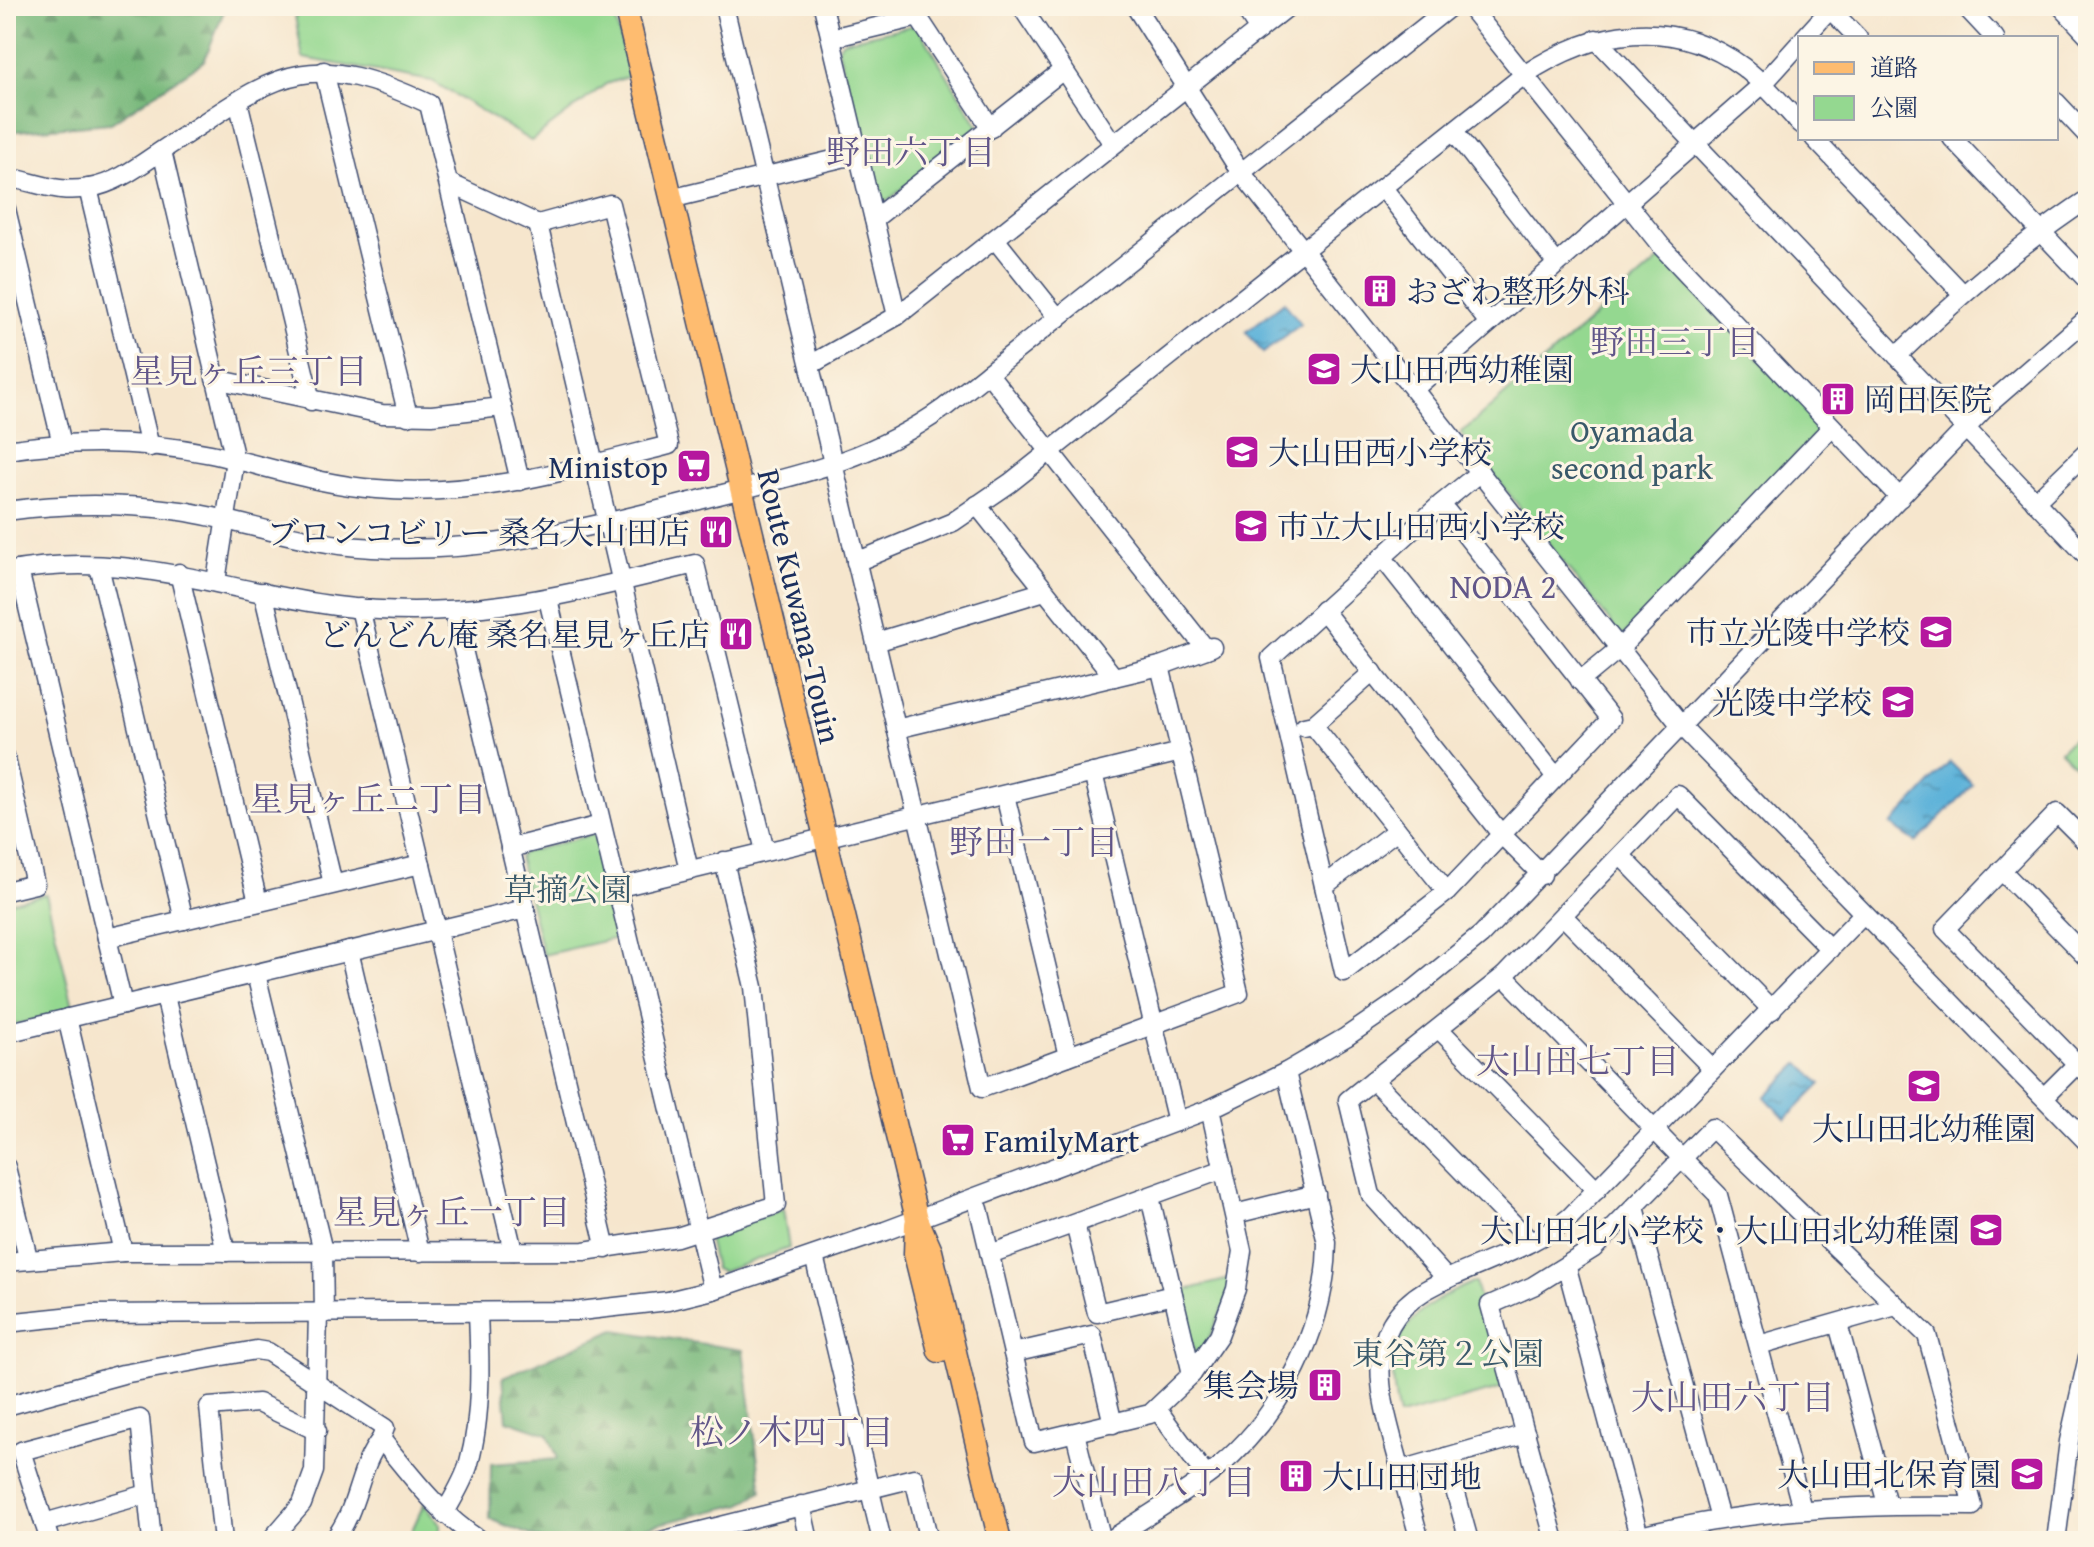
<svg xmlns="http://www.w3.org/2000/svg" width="2094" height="1547" font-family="'Gentium Book Plus','Noto Serif JP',serif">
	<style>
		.green { fill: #94d890; stroke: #588477; stroke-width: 2 }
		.forest { fill: url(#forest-firs); stroke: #49746c; stroke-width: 2 }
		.water { fill: url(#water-ripples); stroke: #3c709c; stroke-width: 2 }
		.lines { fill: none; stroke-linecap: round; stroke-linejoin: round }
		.minor-casing { stroke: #3c4a6f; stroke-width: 21 }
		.major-casing { stroke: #3c4a6f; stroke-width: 25 }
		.minor { stroke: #fff; stroke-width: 18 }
		.major { stroke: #febc70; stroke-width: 22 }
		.labels { text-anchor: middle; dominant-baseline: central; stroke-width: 6; stroke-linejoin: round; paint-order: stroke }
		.poi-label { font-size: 32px; fill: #1b2f5e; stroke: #fcf5e5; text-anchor: end }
		.park-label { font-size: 32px; fill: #39596a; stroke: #fcf5e5 }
		.street-label { font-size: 32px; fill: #1b2f5e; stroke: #fcf5e5 }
		.neighbourhood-label { font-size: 34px; fill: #615689; stroke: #fcf5e5 }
	</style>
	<defs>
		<pattern id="forest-firs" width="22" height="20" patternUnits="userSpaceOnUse" patternTransform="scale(2)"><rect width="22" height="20" fill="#77b87a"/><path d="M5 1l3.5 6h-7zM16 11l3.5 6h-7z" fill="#619667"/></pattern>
		<pattern id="water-ripples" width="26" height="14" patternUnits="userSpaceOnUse" patternTransform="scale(2)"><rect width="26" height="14" fill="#5db2d9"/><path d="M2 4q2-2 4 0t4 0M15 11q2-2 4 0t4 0" fill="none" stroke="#4c91b3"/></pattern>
	</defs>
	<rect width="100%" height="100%" fill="#fcf5e5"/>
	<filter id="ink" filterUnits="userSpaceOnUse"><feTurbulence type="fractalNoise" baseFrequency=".0125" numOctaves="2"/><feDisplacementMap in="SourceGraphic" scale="16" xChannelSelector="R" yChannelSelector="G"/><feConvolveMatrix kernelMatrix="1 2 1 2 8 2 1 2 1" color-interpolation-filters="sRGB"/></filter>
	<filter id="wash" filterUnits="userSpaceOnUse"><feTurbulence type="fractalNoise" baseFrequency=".006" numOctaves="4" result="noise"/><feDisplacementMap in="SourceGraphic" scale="32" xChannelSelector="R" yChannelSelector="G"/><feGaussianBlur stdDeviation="1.8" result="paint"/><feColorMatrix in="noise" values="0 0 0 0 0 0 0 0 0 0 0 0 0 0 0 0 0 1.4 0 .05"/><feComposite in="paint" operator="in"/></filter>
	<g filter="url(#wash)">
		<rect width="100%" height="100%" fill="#f6e6cd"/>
		<g class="green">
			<polygon points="293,6 612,6 630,76 606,84 531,141 432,81 303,58"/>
			<polygon points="911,26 918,27 980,129 883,204 877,204 838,48 843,41"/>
			<polygon points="1662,258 1822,424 1820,430 1624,635 1619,633 1461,433"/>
			<polygon points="2088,723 2088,779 2060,751"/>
			<polygon points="594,834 621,937 543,955 519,858 522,853"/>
			<polygon points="46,894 74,1010 6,1027 6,903"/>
			<polygon points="783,1209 789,1248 722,1272 715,1269 708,1239 710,1234"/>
			<polygon points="1233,1278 1229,1297 1197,1362 1178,1292"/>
			<path d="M 1471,1283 L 1475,1283 L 1507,1387 L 1399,1416 C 1381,1342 1404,1313 1471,1283 Z"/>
			<polygon points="424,1504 440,1524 440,1541 407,1541"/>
		</g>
		<g class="forest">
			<polygon points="6,6 226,6 204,61 111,123 6,132"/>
			<polygon points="615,1330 743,1350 762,1491 742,1504 588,1541 545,1541 490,1519 491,1464 558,1459 548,1434 507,1420 503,1377"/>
		</g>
		<g class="water">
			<polygon points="1284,302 1301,324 1263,353 1246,332"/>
			<polygon points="1950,762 1973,785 1916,842 1891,825"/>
			<polygon points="1800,1063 1821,1084 1786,1119 1765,1097"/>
		</g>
	</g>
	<g filter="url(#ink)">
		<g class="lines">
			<g class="minor-casing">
				<g id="minor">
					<polyline points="724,6 982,1088 1239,993 1160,666"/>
					<polyline points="823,6 897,316"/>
					<polyline points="915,6 918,17 991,128"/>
					<polyline points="1021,6 1113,144"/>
					<polyline points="1135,6 1240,171 1682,727 2088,1143"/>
					<polyline points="1243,6 1259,30"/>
					<polyline points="1469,6 1662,247 1900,498"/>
					<polyline points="1827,6 1858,38"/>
					<polyline points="1965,6 1995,38"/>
					<polyline points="2061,6 2088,35"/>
					<polyline points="831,38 918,17"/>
					<polyline points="1804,38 1833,6"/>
					<polyline points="1596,39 2088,557"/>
					<polyline points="324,71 408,416"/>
					<polyline points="238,101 311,401"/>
					<polyline points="2056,102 2088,136"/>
					<polyline points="1454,132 1557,264"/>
					<polyline points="1814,138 1962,293"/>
					<polyline points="1952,138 2088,281"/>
					<polyline points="162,151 235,460 216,581"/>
					<path d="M 6,177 C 36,182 58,194 89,188 C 118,183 140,165 164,149 C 274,78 299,43 429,104 L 520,481"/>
					<polyline points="88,188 150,447"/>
					<polyline points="1383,188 1489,323"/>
					<polyline points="670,199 858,154"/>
					<polyline points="6,209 62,444"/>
					<polyline points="874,219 1063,70"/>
					<polyline points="538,224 689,870"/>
					<polyline points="995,239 1058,318"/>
					<path d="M 1897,356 C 1957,298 2018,245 2088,199"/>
					<polyline points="810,365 897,316 1289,6"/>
					<polyline points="988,373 1206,649"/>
					<polyline points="215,379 382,414 432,415 502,407"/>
					<polyline points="1414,389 1763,84 1800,43"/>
					<path d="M 6,450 C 73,440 145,441 211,454 C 267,466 320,485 377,489 C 477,498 574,469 669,445 L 610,204 L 538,224 L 449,183"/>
					<polyline points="2035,502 2088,451"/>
					<polygon points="1441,504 1611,719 1447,892 1344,972 1271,658"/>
					<polyline points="1441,504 1480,472"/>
					<polyline points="977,505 1114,677"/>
					<path d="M 6,511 C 65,503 122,503 181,511 C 234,519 286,538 340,545 C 465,560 583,529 703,499 C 793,476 867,463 944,408 L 1451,6"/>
					<polyline points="1382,557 1556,777"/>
					<path d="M 856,562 L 953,522 L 1010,483 L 1524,75 C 1593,29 1672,15 1743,67 C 1764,83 1782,104 1800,124"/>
					<polyline points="99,566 184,920"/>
					<polyline points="19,570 123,1005"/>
					<path d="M 6,572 C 127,548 221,591 336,606 C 468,623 568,594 695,564 L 765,851"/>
					<polyline points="179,573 258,902"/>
					<polyline points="263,592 333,884"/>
					<polyline points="548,599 713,1290"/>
					<polyline points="360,608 513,1251"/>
					<polyline points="1323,610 1501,834 1542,875"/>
					<polyline points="454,612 525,909"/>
					<polyline points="876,642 1045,591"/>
					<polyline points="1580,681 1620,648 1832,427"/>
					<polyline points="1313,725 1447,892"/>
					<polyline points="1304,727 1313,725 1373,672"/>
					<polyline points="896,729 1160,666 1212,647"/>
					<polyline points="6,759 35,884 6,891"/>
					<polyline points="1093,773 1177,1122"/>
					<polyline points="1005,795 1068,1056"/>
					<polyline points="2088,844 2057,813 1945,929 2088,1075"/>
					<polyline points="510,848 601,825"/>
					<polyline points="1621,856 1772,1010"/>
					<polyline points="2001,870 2088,959"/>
					<polyline points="1324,886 1397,830"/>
					<polyline points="616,888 1181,752"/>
					<polyline points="1564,917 1713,1069"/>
					<polyline points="107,938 421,864"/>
					<polyline points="349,951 420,1252"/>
					<polyline points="256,974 323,1251 324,1314"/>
					<polyline points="1504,976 1718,1195 1802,1509"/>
					<polyline points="165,996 226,1252"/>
					<polyline points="67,1018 123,1252"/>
					<polyline points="1440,1030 1597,1190"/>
					<polyline points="6,1033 525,909 606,1249"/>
					<polyline points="1373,1080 1531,1242"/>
					<polyline points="2044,1097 2077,1064"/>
					<polyline points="6,1167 28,1258"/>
					<polyline points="1150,1197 1192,1374"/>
					<polyline points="1635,1207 1720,1519"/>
					<polyline points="979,1209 1034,1442 1150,1414 1192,1374 1219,1335 1236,1289 1242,1251 1210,1109"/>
					<polyline points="1235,1214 1316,1194"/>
					<polyline points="1075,1224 1097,1313 1173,1295"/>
					<polyline points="990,1254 1224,1169"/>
					<polyline points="814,1256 882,1541"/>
					<polyline points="6,1262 123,1252 584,1251 677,1237 776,1205 754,987 724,861"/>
					<polyline points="1567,1268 1639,1536"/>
					<polyline points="1447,1279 1371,1195 1348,1100 1504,976 1678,795 1830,949"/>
					<polyline points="6,1323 92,1314 580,1311 668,1301 713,1290 885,1231 1210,1109 1286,1072 1346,1037 1406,996 1481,935 1989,404 2088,318"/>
					<polyline points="1838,1324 1887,1504"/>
					<polyline points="1759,1345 1896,1306"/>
					<polyline points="1013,1353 1092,1335 1113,1424"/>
					<path d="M 6,1406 L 123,1374 L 256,1350 L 268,1352 L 385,1428 L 381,1439 C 412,1477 439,1514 481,1541"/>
					<polyline points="1157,1409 1206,1476"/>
					<polyline points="1075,1433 1102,1541"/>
					<polyline points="1446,1457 1469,1541"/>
					<polyline points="1401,1470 1526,1434"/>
					<polyline points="801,1505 809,1541"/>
					<path d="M 444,1514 C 453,1498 464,1481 469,1463 C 482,1416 480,1361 478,1313"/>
					<polyline points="44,1523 147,1494"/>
					<polyline points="50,1541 21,1451 140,1419 152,1541"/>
					<polyline points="223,1541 209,1407 258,1403 317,1431"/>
					<polyline points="270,1541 302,1504 314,1471 318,1314"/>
					<path d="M 333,1541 C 360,1507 357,1469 381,1439"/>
					<polyline points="661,1541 914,1478 929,1541"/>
					<path d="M 1109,1541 C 1144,1517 1183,1495 1216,1469 C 1282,1416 1326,1328 1327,1243 L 1286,1072"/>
					<path d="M 1420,1541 C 1412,1511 1404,1482 1396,1452 C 1377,1384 1361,1320 1439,1283 C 1483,1261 1531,1249 1570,1217 L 1863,914"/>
					<path d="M 1555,1541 L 1490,1305 L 1533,1286 L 1594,1248 L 1712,1128 L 1927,1335 L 1973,1506 C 1853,1504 1738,1509 1621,1541"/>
					<polyline points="2056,1541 2069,1441 2088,1357"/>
				</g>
			</g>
			<g class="major-casing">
				<g id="major">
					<polyline points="625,6 917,1219 931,1251 1000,1541"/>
					<polyline points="916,1224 915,1254 939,1351"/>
				</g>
			</g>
			<use href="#minor" class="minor"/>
			<use href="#major" class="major"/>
		</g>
	</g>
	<defs>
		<g id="building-square" transform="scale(1.8)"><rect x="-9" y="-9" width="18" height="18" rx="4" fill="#b5179e" stroke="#fcf5e5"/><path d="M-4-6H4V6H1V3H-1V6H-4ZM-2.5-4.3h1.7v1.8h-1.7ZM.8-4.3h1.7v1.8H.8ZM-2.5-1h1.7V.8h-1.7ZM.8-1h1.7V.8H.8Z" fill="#fff"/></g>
		<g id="school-square" transform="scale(1.8)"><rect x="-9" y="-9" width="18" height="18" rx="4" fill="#b5179e" stroke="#fcf5e5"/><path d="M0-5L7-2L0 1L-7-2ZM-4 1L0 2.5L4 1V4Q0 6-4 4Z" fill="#fff"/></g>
		<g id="supermarket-square" transform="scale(1.8)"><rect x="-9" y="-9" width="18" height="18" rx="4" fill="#b5179e" stroke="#fcf5e5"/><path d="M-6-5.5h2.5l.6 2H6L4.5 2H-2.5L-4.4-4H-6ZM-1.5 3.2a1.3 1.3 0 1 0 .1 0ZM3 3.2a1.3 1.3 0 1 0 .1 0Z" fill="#fff"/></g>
		<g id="restaurant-square" transform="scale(1.8)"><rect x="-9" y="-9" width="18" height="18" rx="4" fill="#b5179e" stroke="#fcf5e5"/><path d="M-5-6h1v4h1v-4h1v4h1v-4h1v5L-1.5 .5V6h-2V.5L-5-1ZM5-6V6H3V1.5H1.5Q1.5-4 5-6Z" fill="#fff"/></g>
	</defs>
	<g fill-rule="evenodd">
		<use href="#building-square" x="1380" y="291"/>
		<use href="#school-square" x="1324" y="369"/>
		<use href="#building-square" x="1838" y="399"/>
		<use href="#school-square" x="1242" y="452"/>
		<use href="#supermarket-square" x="694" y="466"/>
		<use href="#school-square" x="1251" y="526"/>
		<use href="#restaurant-square" x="716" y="532"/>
		<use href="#school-square" x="1936" y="632"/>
		<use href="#restaurant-square" x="736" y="634"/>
		<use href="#school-square" x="1898" y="702"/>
		<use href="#school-square" x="1924" y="1086"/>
		<use href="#supermarket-square" x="958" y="1140"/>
		<use href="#school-square" x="1986" y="1230"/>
		<use href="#building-square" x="1325" y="1385"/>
		<use href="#school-square" x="2027" y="1474"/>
		<use href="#building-square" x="1296" y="1476"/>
	</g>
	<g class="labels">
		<g class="poi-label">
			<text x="1406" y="291" text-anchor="start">おざわ整形外科</text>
			<text x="1350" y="369" text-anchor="start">大山田西幼稚園</text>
			<text x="1864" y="399" text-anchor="start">岡田医院</text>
			<text x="1268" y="452" text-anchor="start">大山田西小学校</text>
			<text x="668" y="466">Ministop</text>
			<text x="1277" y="526" text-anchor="start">市立大山田西小学校</text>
			<text x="690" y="532">ブロンコビリー 桑名大山田店</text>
			<text x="1910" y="632">市立光陵中学校</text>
			<text x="710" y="634">どんどん庵 桑名星見ヶ丘店</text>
			<text x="1872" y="702">光陵中学校</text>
			<text x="1924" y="1128" text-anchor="middle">大山田北幼稚園</text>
			<text x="984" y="1140" text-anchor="start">FamilyMart</text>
			<text x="1960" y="1230">大山田北小学校・大山田北幼稚園</text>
			<text x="1299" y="1385">集会場</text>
			<text x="2001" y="1474">大山田北保育園</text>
			<text x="1322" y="1476" text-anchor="start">大山田団地</text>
		</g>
		<g class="park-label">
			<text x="1632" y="430">Oyamada<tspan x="1632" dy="37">second park</tspan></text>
			<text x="568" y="889">草摘公園</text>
			<text x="1448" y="1353">東谷第２公園</text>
		</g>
		<g class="street-label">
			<text transform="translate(800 606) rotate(77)">Route Kuwana-Touin</text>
		</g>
		<g class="neighbourhood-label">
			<text x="911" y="151">野田六丁目</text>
			<text x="1675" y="341">野田三丁目</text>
			<text x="249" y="370">星見ヶ丘三丁目</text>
			<text x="1503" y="585">NODA 2</text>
			<text x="368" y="798">星見ヶ丘二丁目</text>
			<text x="1034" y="841">野田一丁目</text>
			<text x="1578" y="1060">大山田七丁目</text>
			<text x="452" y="1211">星見ヶ丘一丁目</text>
			<text x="1733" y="1396">大山田六丁目</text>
			<text x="792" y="1431">松ノ木四丁目</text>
			<text x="1154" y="1481">大山田八丁目</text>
		</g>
	</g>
	<rect width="2094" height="1547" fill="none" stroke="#fcf5e5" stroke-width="32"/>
	<rect x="1798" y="36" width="260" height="104" fill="#fcf5e5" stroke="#a2a6af" stroke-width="2"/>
	<rect x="1814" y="62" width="40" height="12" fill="#febc70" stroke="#a2a6af" stroke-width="2"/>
	<text x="1870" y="76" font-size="24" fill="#1b2f5e">道路</text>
	<rect x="1814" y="96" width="40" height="24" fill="#94d890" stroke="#a2a6af" stroke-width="2"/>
	<text x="1870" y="116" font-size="24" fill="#1b2f5e">公園</text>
</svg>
